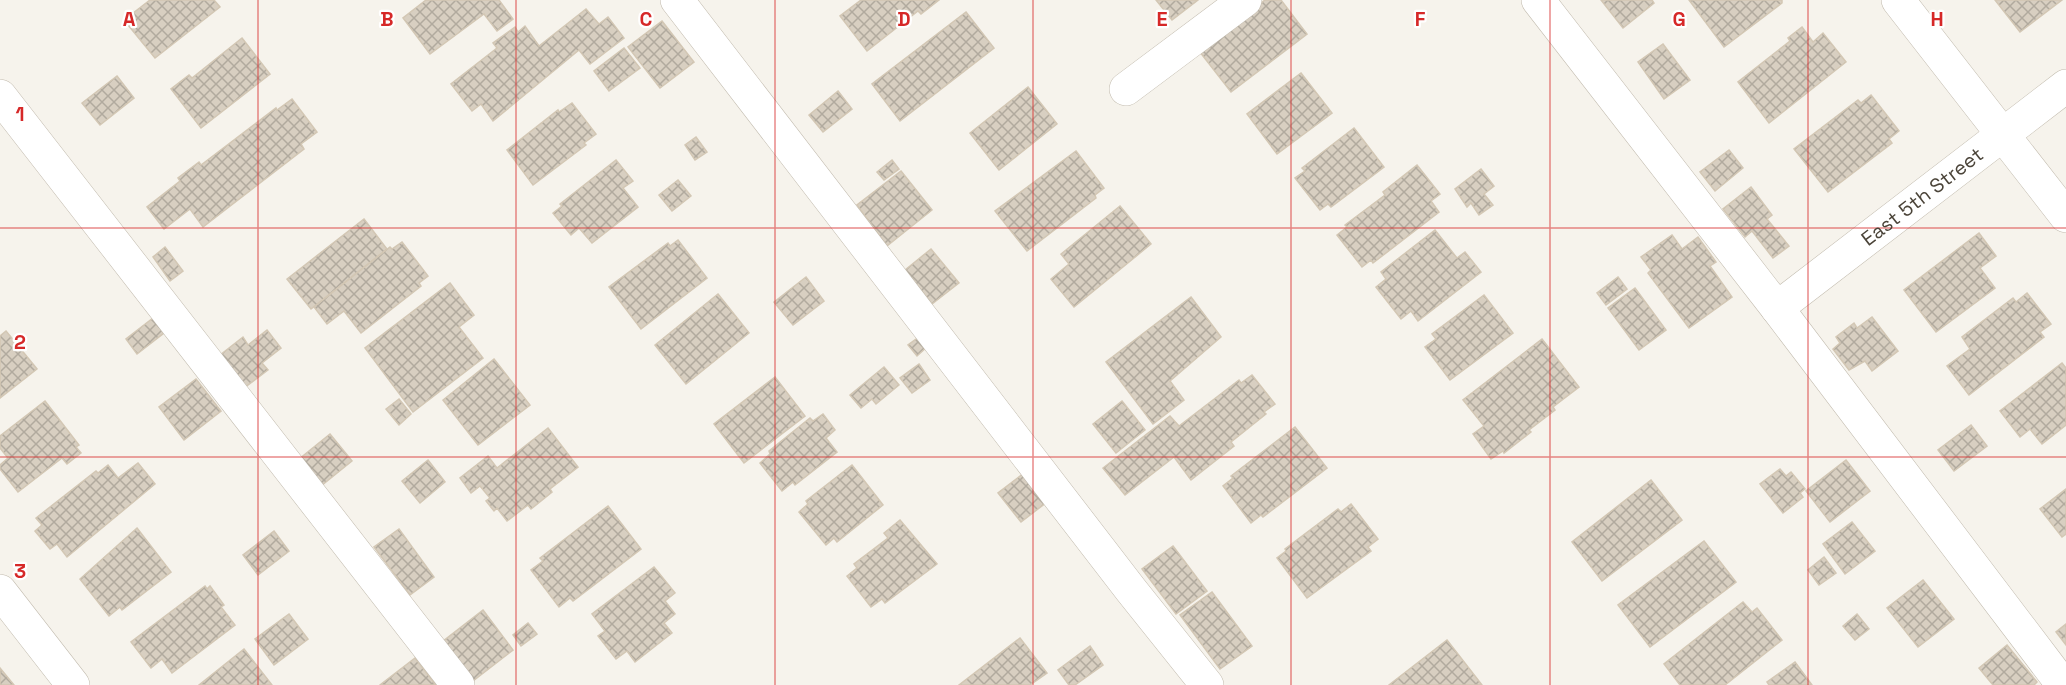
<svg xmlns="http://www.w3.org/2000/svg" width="2066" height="685" font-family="'Space Grotesk',sans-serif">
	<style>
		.building { fill: url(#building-cross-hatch); stroke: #d3c7b4; stroke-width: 1.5 }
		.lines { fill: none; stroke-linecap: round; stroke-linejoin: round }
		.minor-casing { stroke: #c2bbae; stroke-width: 34 }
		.minor { stroke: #fff; stroke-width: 33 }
		.grid { fill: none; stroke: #d62828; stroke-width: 1.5; stroke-opacity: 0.55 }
		.labels { text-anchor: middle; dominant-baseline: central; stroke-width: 4.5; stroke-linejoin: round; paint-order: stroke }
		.street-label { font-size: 20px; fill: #4b4439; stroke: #fff }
		.grid-label { font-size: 20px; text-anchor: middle; font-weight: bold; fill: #d62828; stroke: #fff; stroke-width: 4.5; stroke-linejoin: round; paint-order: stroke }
	</style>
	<defs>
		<pattern id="building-cross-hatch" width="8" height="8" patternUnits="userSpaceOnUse" patternTransform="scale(1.5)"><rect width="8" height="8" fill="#d8cfc1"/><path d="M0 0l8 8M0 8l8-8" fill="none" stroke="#b1aa9e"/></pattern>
	</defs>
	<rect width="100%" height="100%" fill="#f6f3ec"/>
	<g class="building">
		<polygon points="150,0 214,0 220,7 155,58 124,20"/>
		<polygon points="426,0 499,0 513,19 497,31 484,14 430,54 403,18"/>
		<polygon points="861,0 939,0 921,14 918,11 867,51 840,16"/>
		<polygon points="1156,0 1198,0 1172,20"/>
		<polygon points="1265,0 1281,0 1307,34 1231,92 1199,51"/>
		<polygon points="1601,0 1652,0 1654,3 1623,28"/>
		<polygon points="1689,0 1782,0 1782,3 1724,47"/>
		<polygon points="1995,0 2062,0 2020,32"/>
		<polygon points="586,9 599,24 608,17 624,38 590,64 579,50 493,121 481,104 472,111 451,84 497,48 493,43 515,27 518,32 525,26 539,46"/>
		<polygon points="966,12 994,48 900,121 872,84"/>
		<polygon points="662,21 694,62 660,88 628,47"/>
		<polygon points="1802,27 1813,42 1823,33 1846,62 1769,123 1738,82 1790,41 1788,38"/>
		<polygon points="242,38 270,74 201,128 171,89 189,75 192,78"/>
		<polygon points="1663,44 1690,80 1664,99 1638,62"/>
		<polygon points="624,48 640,68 609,91 594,71"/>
		<polygon points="1301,73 1332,113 1277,154 1247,114"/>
		<polygon points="117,76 134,98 100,125 82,103"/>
		<polygon points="1028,87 1057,124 999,170 970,133"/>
		<polygon points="838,91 852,109 823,132 809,115"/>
		<polygon points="1871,95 1899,131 1889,139 1892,143 1828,192 1794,149 1858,100 1861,103"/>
		<polygon points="292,99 317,132 301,144 304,149 203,227 190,209 164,229 147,207 180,181 178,178 199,162 201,165 276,108 277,110"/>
		<polygon points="572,103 596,134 584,143 586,145 533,185 507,150 558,110 559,112"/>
		<polygon points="1354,128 1384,167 1331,207 1328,204 1320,210 1295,178 1305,171 1302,168"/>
		<polygon points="696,137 707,152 695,160 685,145"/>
		<polygon points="1729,150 1743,168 1715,191 1700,172"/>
		<polygon points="1076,151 1104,188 1095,195 1096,198 1027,251 995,211"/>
		<polygon points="616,160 633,181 623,188 638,207 592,243 579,228 571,235 553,213 562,206 560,204"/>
		<polygon points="892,160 899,169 884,180 877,172"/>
		<polygon points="1417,165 1440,194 1431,201 1439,212 1373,263 1371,260 1362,267 1337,235 1347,227 1345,225 1385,195 1383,192"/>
		<polygon points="1481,169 1494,186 1484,194 1493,205 1479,215 1471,203 1467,207 1455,189"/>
		<polygon points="901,171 932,210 887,246 857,205"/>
		<polygon points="678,180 691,196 672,211 659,195"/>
		<polygon points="1751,187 1772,215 1767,219 1789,246 1773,258 1752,231 1745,237 1723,209"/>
		<polygon points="1120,206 1151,244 1074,307 1051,279 1069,264 1061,254"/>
		<polygon points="364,219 387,249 311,309 287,279"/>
		<polygon points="1435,230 1457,258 1465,252 1481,272 1418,321 1411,311 1401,319 1376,287 1386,279 1381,272"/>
		<polygon points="1979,233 1996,256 1980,268 1995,288 1936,332 1904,290"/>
		<polygon points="1672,235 1682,249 1698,237 1716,262 1710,266 1732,297 1689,328 1648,273 1651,270 1641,257"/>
		<polygon points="678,240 707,278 641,329 609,287 668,243 670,246"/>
		<polygon points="402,242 428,276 419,283 421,286 361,333 344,311 327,324 314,307 390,247 392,249"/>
		<polygon points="165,247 183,271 170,281 153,257"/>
		<polygon points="931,249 959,283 932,304 905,270"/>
		<polygon points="806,277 824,301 793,325 774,302"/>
		<polygon points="1618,277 1627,289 1606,305 1597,293"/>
		<polygon points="450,283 474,315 459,327 483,358 413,412 365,348"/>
		<polygon points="1635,288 1666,330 1639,350 1608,308"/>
		<polygon points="2027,293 2051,324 2040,332 2044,337 1969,395 1947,366 1970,349 1962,337 2013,298 2016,302"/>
		<polygon points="718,294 749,333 686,384 655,345"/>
		<polygon points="1484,295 1513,333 1450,380 1425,347 1436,339 1432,334"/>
		<polygon points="1191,297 1221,337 1170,381 1184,400 1153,424 1106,362"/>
		<polygon points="1872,317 1898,351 1872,371 1865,361 1849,370 1833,349 1840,343 1836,337 1854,323 1857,328"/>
		<polygon points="153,318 164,333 137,354 126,339"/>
		<polygon points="267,330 281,348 262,363 268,370 244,388 219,356 243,337 248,345"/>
		<polygon points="6,331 37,369 0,398 0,336"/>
		<polygon points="919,337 928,346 917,356 908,345"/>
		<polygon points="1542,339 1579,387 1553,407 1555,410 1529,430 1531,432 1504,453 1503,451 1491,459 1473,434 1484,426 1463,400"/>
		<polygon points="494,359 530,405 478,445 443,400"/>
		<polygon points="2062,363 2066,368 2066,425 2042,444 2030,429 2020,437 2000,411"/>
		<polygon points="919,364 930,380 912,393 900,378"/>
		<polygon points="884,367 899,385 876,404 872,399 861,408 850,395"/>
		<polygon points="1252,375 1275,404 1264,412 1266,414 1231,442 1234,446 1191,480 1174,457 1125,495 1103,468 1170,416 1179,426 1239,380 1241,383"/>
		<polygon points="775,377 805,416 744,463 714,424"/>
		<polygon points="196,379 221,411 184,440 159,407"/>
		<polygon points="399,399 411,414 399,425 386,409"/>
		<polygon points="45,401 79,445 76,447 81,453 67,464 62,458 18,492 0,469 0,465 8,458 0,448 0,436"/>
		<polygon points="1122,401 1145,430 1116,453 1093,424"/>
		<polygon points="823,414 835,430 826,438 837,452 795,485 793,482 782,491 760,463 770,454 769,451 810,418 813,421"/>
		<polygon points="1971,425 1987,446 1954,471 1938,450"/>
		<polygon points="1295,427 1327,468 1263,517 1261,515 1251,523 1223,486 1233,478 1231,476"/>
		<polygon points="548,428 578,467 550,489 552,492 531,509 528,505 507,521 497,508 494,511 486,501 490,498 480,486 471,493 460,478 488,456 497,468"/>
		<polygon points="330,434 352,461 321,486 299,459"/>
		<polygon points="428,460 445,482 420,503 402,481"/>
		<polygon points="1846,460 1870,491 1830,522 1806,491"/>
		<polygon points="138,463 155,484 67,557 57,544 50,549 35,531 42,525 36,518 96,471 98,473 108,465 118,478"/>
		<polygon points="852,465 883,505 837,542 834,538 826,545 799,512 808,504 806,501"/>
		<polygon points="1780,469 1786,476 1791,472 1805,489 1800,493 1803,497 1783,513 1760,484"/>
		<polygon points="1024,473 1047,502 1021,522 998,493"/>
		<polygon points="1651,480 1682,520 1602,581 1572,542"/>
		<polygon points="2066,489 2066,534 2062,537 2040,509"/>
		<polygon points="1351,504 1378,539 1368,547 1371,551 1307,598 1277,558 1286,551 1285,549 1338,509 1341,512"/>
		<polygon points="608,506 641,549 573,601 570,598 559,607 531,570 543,561 540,558"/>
		<polygon points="900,520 937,564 885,603 882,599 871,607 847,576 857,568 854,564 888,538 884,533"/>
		<polygon points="1852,522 1875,551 1845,574 1823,544"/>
		<polygon points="137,528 171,572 122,610 120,607 109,616 80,579"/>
		<polygon points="399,529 434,577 410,595 374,547"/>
		<polygon points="274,531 289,551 258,575 243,555"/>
		<polygon points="1704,541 1736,582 1650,647 1618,605"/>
		<polygon points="1173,546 1207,591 1176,614 1142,569"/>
		<polygon points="1824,557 1836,573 1819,585 1808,570"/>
		<polygon points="654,567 675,593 665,601 675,614 664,623 672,633 635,662 627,651 616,659 598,636 605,631 592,614"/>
		<polygon points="1923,580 1954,619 1918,647 1887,608"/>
		<polygon points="205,586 207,589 210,586 224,605 221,607 235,625 172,673 162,659 151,668 131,642"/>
		<polygon points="1212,592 1252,646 1220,669 1180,615"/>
		<polygon points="1743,602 1752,612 1757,608 1782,640 1725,685 1680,685 1664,664"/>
		<polygon points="483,610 513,650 473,681 442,642"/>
		<polygon points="289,614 308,639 274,665 255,639"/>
		<polygon points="1857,614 1869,629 1855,640 1843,626"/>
		<polygon points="528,623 537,634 521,646 513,635"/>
		<polygon points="2066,624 2066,645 2056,632"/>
		<polygon points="1020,638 1047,673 1030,685 959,685"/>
		<polygon points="1447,640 1482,685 1389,685"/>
		<polygon points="2007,645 2037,682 2034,685 1993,685 1979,668"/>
		<polygon points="1090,646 1103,665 1075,685 1069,685 1058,670"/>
		<polygon points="244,649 272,685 199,685"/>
		<polygon points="415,658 436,685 380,685"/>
		<polygon points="1795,662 1812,685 1769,685 1767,682"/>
		<polygon points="0,668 14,685 0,685"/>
	</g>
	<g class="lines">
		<g class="minor-casing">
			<g id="minor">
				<polyline points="677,0 1131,590 1207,685"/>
				<polyline points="1538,0 1777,308 2063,685"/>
				<polyline points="1898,0 2066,216"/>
				<polyline points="1126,89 1245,0"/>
				<polyline points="0,96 458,685"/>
				<path id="s1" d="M 1777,308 L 2066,86"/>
				<polyline points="0,591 73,685"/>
			</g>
		</g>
		<use href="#minor" class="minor"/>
	</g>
	<path class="grid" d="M 258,0 L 258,685M 516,0 L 516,685M 775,0 L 775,685M 1033,0 L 1033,685M 1291,0 L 1291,685M 1550,0 L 1550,685M 1808,0 L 1808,685M 0,228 L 2066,228M 0,457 L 2066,457"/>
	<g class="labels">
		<g class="street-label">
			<text stroke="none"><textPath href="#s1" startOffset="183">East 5th Street</textPath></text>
		</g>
	</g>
	<g class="grid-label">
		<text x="129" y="26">A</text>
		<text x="387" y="26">B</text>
		<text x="646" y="26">C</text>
		<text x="904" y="26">D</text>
		<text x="1162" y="26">E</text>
		<text x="1420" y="26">F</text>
		<text x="1679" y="26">G</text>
		<text x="1937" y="26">H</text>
		<text x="20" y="121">1</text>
		<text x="20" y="349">2</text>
		<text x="20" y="578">3</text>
	</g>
</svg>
